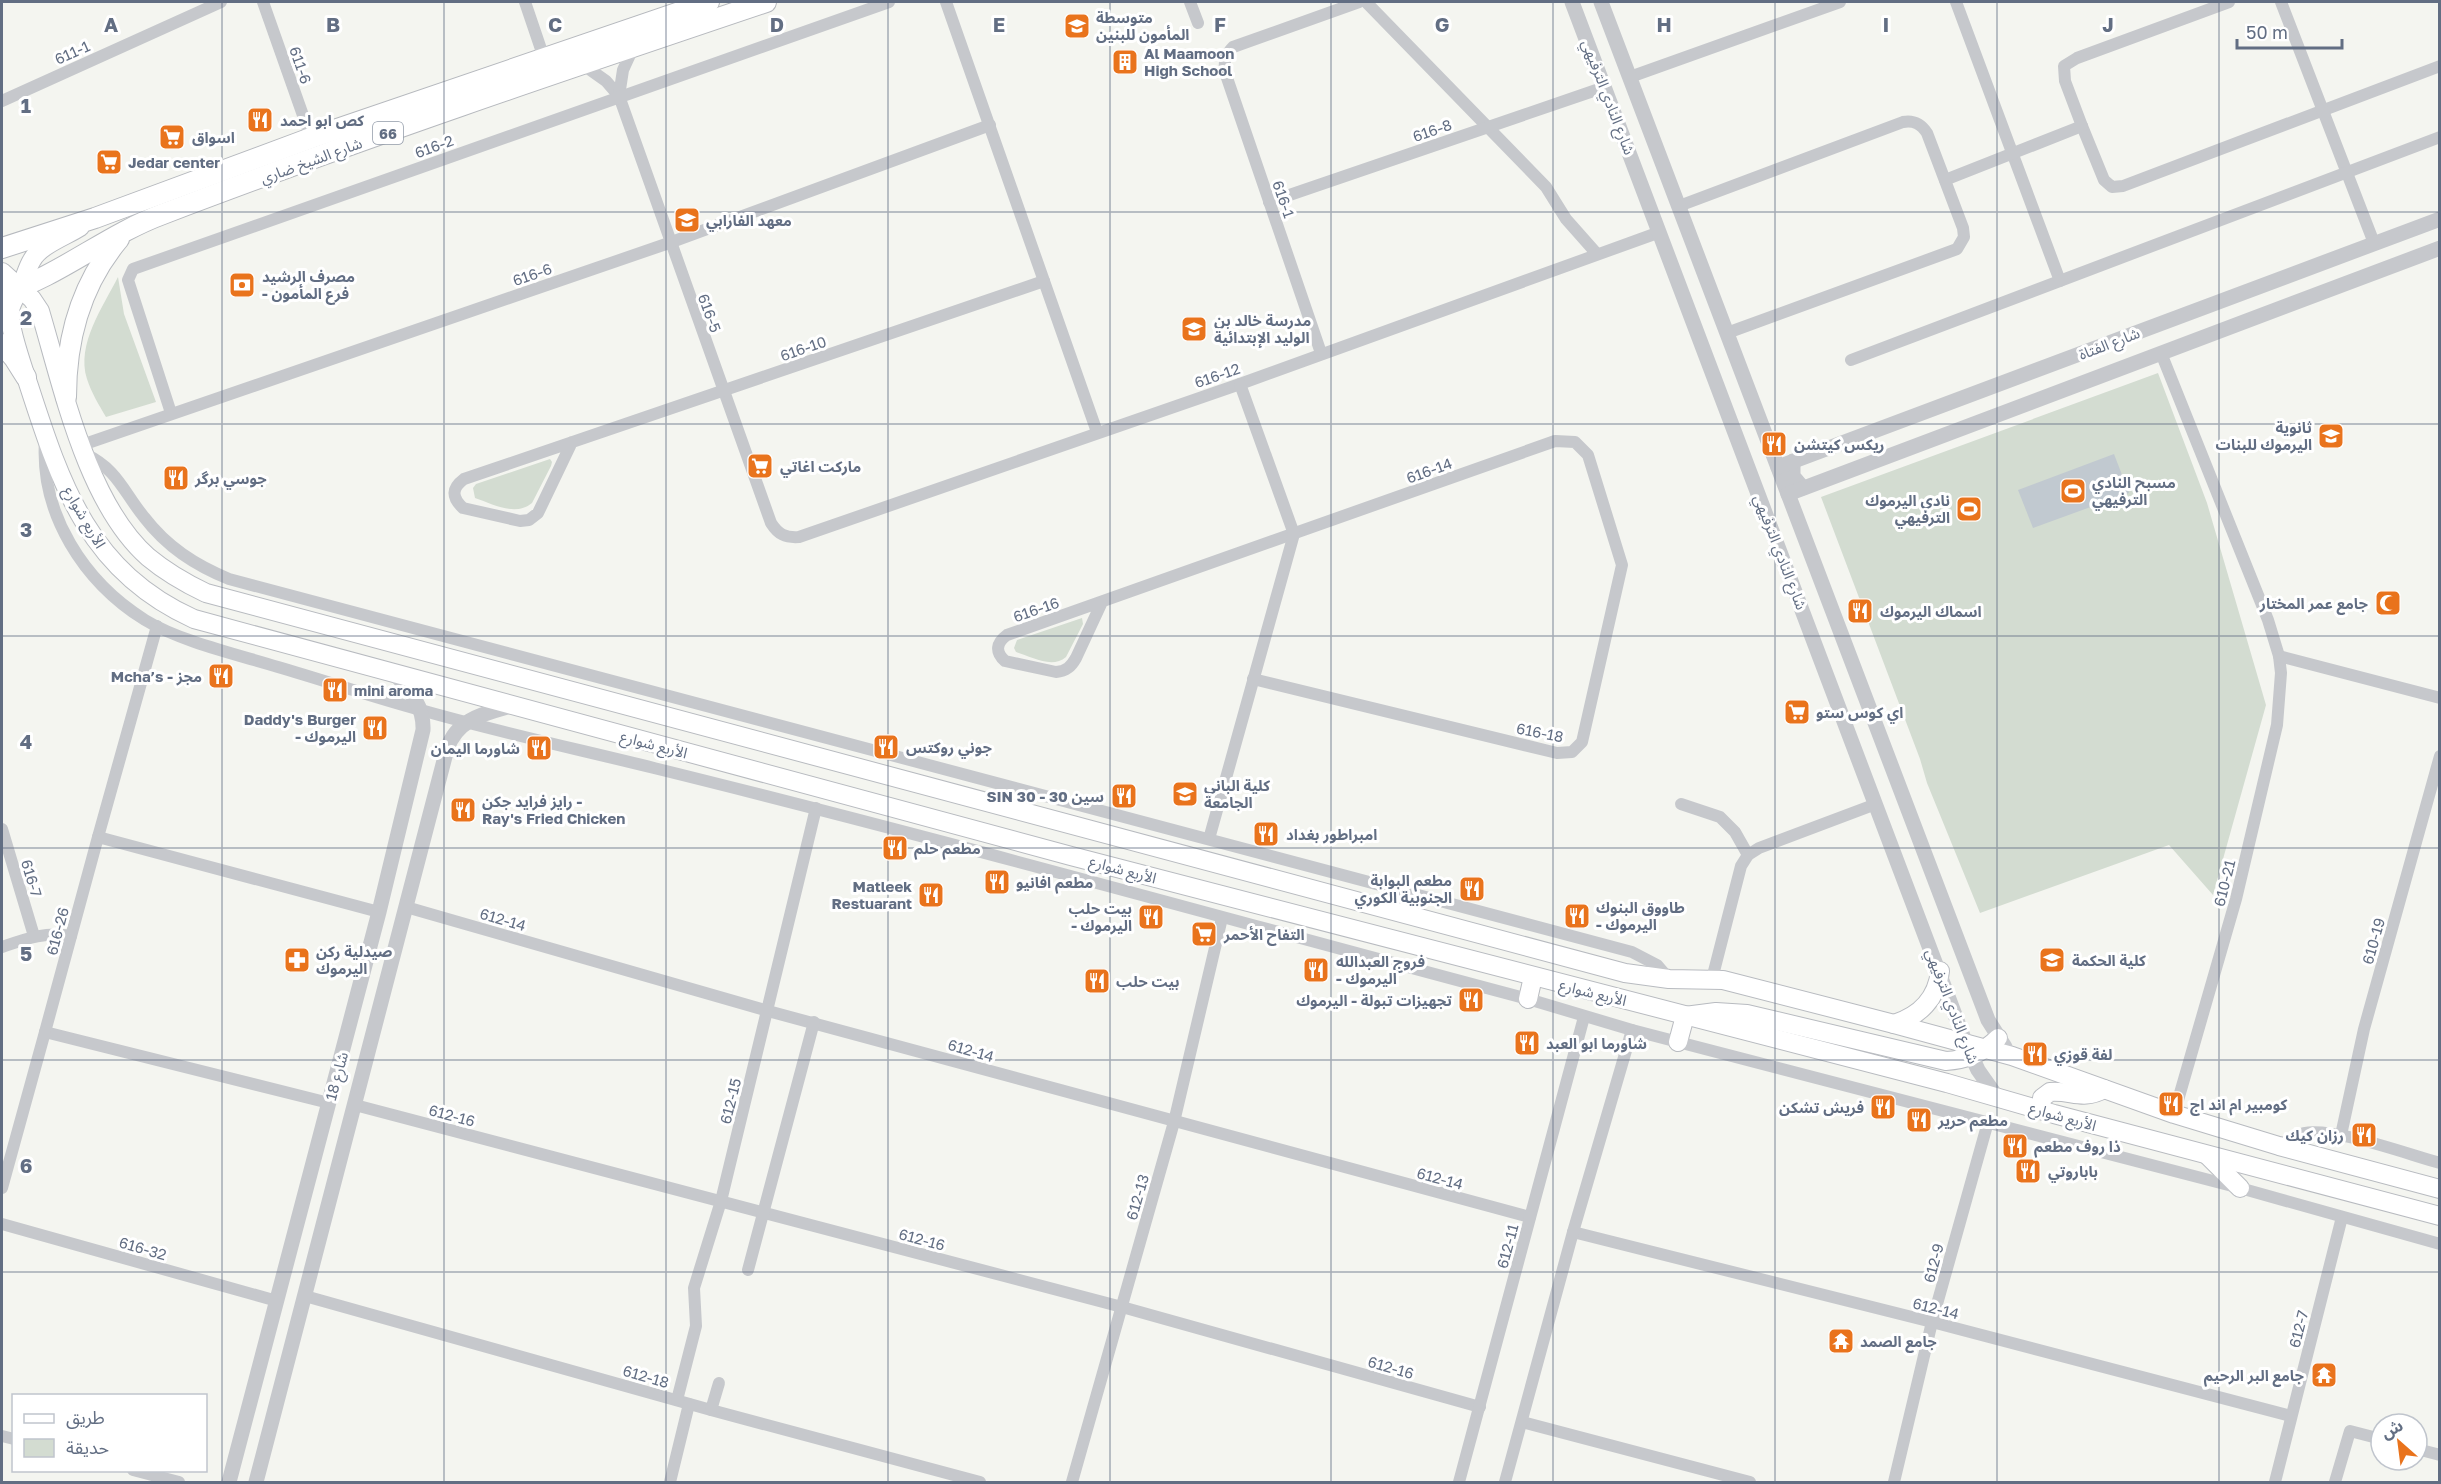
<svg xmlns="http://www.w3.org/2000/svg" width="2441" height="1484" font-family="'Golos Text','Noto Sans Arabic',sans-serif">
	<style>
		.green { fill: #d3dcd1 }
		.water { fill: #c1c9d0 }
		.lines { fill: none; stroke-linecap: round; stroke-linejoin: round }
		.secondary-casing { stroke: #b8bbc0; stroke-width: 20 }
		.primary-casing { stroke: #b6b9be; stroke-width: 22 }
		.minor { stroke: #c6c8cc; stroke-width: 12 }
		.tertiary { stroke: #c6c8cc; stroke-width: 15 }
		.secondary { stroke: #fff; stroke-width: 18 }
		.primary { stroke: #fff; stroke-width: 20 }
		.grid { fill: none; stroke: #626e83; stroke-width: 1.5; stroke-opacity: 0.55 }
		.labels { text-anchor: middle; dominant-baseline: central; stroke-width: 6; stroke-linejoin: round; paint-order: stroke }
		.shield { fill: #fff; stroke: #919aa8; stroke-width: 1.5 }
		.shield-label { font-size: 14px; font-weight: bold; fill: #626e83 }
		.poi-label { font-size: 15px; font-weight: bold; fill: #626e83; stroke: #fff; text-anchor: start }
		.street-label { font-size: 15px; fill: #626e83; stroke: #fff }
		.grid-label { font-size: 20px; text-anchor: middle; font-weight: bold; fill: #626e83; stroke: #fff; stroke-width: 6; stroke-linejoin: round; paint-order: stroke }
	</style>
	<rect width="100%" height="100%" fill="#f4f5f0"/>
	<g class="green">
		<path d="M 118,277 L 124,314 L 156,402 L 106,417 C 99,405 91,392 87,379 C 76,344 103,307 118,277 Z"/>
		<polygon points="2158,373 2207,503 2266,705 2213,895 2169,845 1980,913 1927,783 1920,759 1821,497"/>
		<path d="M 550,459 L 552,462 L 551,466 L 532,503 C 515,517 493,504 475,498 L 473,488 L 476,484 Z"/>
		<path d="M 1082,618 L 1083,624 L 1066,657 C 1052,669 1032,657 1016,652 L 1014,648 L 1017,640 Z"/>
	</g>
	<polygon class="water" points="2114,454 2129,493 2033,528 2018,490"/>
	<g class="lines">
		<g class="secondary-casing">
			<g id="secondary">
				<path d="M 80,227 C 66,236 40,245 32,260 C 27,268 25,278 21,286 C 18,294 11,302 10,311 C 8,327 24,370 29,386 C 62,488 90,572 194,619 L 1071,856 L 1947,1083 L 2054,1114 L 2440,1216"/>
				<path d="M 2,272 L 32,299 L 40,311 C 63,388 87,503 148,557 C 166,572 185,583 206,593 L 1625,973 L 1669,979 L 1723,980 L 1894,1024 L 2012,1056 L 2174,1114 L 2279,1146 L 2440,1189"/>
				<polyline points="1528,999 1533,977"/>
				<path d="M 1894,1024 C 1919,1016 1937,999 1940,971"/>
				<path d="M 1678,1042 L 1685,1016 L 1716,1012 L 1747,1014 L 1946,1061 C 1967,1060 1983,1053 1998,1038"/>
				<path d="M 2041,1110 L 2042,1098 L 2050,1092 C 2072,1090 2082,1101 2104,1089"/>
				<polyline points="2208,1156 2240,1188"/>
			</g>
		</g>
		<g class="primary-casing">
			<g id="primary">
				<polyline points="2,248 95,218 311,138 709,2"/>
				<path d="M 2,294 C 60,276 106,235 163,214 C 362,138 564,70 766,2"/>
				<polyline points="2,344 14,358 26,377"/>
				<path d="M 66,397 C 66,339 81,284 119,239"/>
			</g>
		</g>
		<g class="minor">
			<polyline points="263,2 311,138"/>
			<polyline points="525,2 544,58"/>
			<polyline points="946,2 1097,432"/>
			<polyline points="1190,2 1198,23"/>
			<polyline points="1366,2 1546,187 1566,219 1597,254"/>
			<polyline points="1956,2 2060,281"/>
			<polyline points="2229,2 2077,58 2064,66 2065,81 2082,126 2104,180 2112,187 2123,186 2440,66"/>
			<polyline points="2281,2 2374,243"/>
			<path d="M 582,64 L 606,81 L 619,96 L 771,523 C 778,534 785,538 799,537 L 1240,384 L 1660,232"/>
			<polyline points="1630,77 1840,2"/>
			<polyline points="619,96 623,70 634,46"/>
			<polyline points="2,101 221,2"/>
			<polyline points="1945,180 2082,126"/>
			<polyline points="1269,202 1605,87"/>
			<path d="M 1679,206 L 1903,122 C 1914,120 1921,124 1927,133 L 1963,228 L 1964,237 L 1957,249 L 1727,333"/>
			<path d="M 1321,353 L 1225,72 C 1224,62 1225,55 1233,47 L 1359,2"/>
			<polyline points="2161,353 2268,620 2279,656 2281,673 2277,725 2236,899 2174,1114"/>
			<polyline points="1851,360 2440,137"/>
			<polyline points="171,413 128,280 133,269 889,2"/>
			<path d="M 45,441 C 40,514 84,582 145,620 C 179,641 239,655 278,667 C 326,681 373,697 421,710 C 498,732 577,749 654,768 C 947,840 1237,922 1528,999 L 1632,1030 L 2240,1188 L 2440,1244"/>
			<path d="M 572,442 L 538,513 L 529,520 L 520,521 L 463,508 C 451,497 452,488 464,479 L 1044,281"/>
			<polyline points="82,445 669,243 990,125"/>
			<path d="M 85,454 C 117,469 123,491 144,517 C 167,547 195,565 229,579 L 1632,952 L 1657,965 L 1669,979"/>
			<path d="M 1102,602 L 1076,658 C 1071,667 1066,671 1056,672 L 1005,661 C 995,652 996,643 1007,635 L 1555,441 L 1575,442 L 1588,455 L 1622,565 L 1582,742 L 1572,752 L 1557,753 L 1253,679"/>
			<polyline points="2279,656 2440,698"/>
			<polyline points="1681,804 1720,817 1735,832 1748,855"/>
			<polyline points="2,829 34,936"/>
			<polyline points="98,837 157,626"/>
			<polyline points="1209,839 1294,534 1240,384"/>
			<polyline points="406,907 768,1011 1530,1217"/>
			<path d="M 2,947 C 25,939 46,931 71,936"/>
			<polyline points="1712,979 1741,866 1748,855 1759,848 1876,804"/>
			<polyline points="329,1103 45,1032 98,837 379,912"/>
			<polyline points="355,1105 1122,1307 1480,1407"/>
			<polyline points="2341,1135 2364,1029 2440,756"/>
			<path d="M 2279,1146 C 2286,1142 2295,1135 2304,1133 C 2334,1127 2407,1154 2440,1163"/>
			<polyline points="2,1188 45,1032"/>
			<polyline points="2,1224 277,1301"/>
			<polyline points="1573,1232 1932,1322 2291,1416"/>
			<polyline points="748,1270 814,1022"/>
			<polyline points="305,1296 711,1410 980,1482"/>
			<polyline points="677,1400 696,1326 694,1288 721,1201 816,808"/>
			<polyline points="711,1410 719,1383"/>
			<polyline points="1522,1422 1750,1482"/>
			<polyline points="2,1436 14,1439"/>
			<polyline points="2417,1449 2440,1455"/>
			<polyline points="133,1470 179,1482"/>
			<polyline points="670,1482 689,1404"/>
			<polyline points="1072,1482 1174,1122 1222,918"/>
			<polyline points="1459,1482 1584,1017"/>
			<polyline points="1505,1482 1573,1232 1632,1030"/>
			<polyline points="1894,1482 1932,1322 1988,1122"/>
			<polyline points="2275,1482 2342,1217"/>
			<polyline points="2335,1482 2350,1431 2381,1439"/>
		</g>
		<g class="tertiary">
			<polyline points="1572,2 1966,1044 1978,1070 1997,1097"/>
			<polyline points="1601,2 1988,1020 2005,1047"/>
			<polyline points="1793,461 1793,476 1803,488"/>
			<polyline points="1778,467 2440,219"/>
			<polyline points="1788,494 2440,248"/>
			<path d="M 229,1482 L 379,912 L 423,730 C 424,707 411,692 396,675"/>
			<path d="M 256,1482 L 447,749 C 457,719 483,714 511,706"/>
		</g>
		<use href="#secondary" class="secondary"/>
		<use href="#primary" class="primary"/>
	</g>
	<path class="grid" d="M 222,2 L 222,1482M 444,2 L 444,1482M 666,2 L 666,1482M 888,2 L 888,1482M 1110,2 L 1110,1482M 1331,2 L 1331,1482M 1553,2 L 1553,1482M 1775,2 L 1775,1482M 1997,2 L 1997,1482M 2219,2 L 2219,1482M 2,212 L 2440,212M 2,424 L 2440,424M 2,636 L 2440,636M 2,848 L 2440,848M 2,1060 L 2440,1060M 2,1272 L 2440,1272"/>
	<defs>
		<g id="school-square" transform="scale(1.35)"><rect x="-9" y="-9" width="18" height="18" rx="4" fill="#e9731c" stroke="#fff"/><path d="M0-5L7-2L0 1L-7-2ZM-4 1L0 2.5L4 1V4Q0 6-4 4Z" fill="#fff"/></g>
		<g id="building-square" transform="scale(1.35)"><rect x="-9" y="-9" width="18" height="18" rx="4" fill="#e9731c" stroke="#fff"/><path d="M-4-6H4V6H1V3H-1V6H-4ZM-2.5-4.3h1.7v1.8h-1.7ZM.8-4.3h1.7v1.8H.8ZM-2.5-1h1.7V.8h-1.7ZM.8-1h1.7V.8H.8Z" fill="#fff"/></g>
		<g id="restaurant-square" transform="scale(1.35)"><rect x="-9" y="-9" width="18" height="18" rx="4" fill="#e9731c" stroke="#fff"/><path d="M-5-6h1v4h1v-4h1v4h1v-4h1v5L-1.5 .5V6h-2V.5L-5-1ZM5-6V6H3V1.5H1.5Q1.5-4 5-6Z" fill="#fff"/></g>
		<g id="supermarket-square" transform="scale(1.35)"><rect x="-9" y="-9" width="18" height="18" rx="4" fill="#e9731c" stroke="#fff"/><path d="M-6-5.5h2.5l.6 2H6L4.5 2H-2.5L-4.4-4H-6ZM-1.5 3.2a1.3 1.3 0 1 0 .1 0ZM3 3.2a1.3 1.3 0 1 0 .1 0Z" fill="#fff"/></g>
		<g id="bank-square" transform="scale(1.35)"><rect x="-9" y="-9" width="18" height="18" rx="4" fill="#e9731c" stroke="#fff"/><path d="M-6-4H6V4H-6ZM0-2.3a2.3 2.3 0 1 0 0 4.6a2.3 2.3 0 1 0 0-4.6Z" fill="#fff"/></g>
		<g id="stadium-square" transform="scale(1.35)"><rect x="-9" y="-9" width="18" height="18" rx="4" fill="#e9731c" stroke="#fff"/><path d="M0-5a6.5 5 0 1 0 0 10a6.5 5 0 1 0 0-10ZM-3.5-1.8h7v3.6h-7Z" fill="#fff"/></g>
		<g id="mosque-square" transform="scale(1.35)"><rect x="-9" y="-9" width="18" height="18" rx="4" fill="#e9731c" stroke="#fff"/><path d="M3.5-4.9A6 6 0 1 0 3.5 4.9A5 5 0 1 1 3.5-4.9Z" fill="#fff"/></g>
		<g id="university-square" transform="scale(1.35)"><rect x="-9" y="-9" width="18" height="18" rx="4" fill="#e9731c" stroke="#fff"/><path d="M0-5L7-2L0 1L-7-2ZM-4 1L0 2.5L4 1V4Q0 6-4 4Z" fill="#fff"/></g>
		<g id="pharmacy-square" transform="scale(1.35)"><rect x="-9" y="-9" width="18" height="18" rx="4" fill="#e9731c" stroke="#fff"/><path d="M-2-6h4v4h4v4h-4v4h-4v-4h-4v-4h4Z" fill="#fff"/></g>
		<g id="temple-square" transform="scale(1.35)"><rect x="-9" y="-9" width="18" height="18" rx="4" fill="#e9731c" stroke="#fff"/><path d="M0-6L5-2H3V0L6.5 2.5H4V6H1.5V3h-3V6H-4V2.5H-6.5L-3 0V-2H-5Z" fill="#fff"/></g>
	</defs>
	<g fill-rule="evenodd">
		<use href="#school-square" x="1077" y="26"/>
		<use href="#building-square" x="1125" y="62"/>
		<use href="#restaurant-square" x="260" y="120"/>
		<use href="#supermarket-square" x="172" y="137"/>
		<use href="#supermarket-square" x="109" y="162"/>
		<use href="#school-square" x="687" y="220"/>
		<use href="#bank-square" x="242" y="285"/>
		<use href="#school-square" x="1194" y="329"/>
		<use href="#school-square" x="2331" y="436"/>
		<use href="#restaurant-square" x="1774" y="444"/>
		<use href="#supermarket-square" x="760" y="466"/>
		<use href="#restaurant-square" x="176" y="478"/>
		<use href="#stadium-square" x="2073" y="491"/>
		<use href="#stadium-square" x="1969" y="509"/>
		<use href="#mosque-square" x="2388" y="603"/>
		<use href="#restaurant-square" x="1860" y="611"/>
		<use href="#restaurant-square" x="221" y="676"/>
		<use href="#restaurant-square" x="335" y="690"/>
		<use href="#supermarket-square" x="1797" y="712"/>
		<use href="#restaurant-square" x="375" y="728"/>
		<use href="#restaurant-square" x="886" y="747"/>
		<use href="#restaurant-square" x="539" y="748"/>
		<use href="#university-square" x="1185" y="794"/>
		<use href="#restaurant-square" x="1124" y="796"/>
		<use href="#restaurant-square" x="463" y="810"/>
		<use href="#restaurant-square" x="1266" y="834"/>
		<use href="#restaurant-square" x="895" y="848"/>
		<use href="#restaurant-square" x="997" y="882"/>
		<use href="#restaurant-square" x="1472" y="889"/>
		<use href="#restaurant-square" x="931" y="895"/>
		<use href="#restaurant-square" x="1577" y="916"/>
		<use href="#restaurant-square" x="1151" y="917"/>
		<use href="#supermarket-square" x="1204" y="934"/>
		<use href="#pharmacy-square" x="297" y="960"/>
		<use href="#university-square" x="2052" y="960"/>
		<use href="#restaurant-square" x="1316" y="970"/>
		<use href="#restaurant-square" x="1097" y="981"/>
		<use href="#restaurant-square" x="1471" y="1000"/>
		<use href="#restaurant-square" x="1527" y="1043"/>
		<use href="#restaurant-square" x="2035" y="1054"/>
		<use href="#restaurant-square" x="2171" y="1104"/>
		<use href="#restaurant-square" x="1883" y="1107"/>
		<use href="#restaurant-square" x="1919" y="1120"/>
		<use href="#restaurant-square" x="2364" y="1135"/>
		<use href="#restaurant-square" x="2015" y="1146"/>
		<use href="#restaurant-square" x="2028" y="1171"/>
		<use href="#temple-square" x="1841" y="1341"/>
		<use href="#temple-square" x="2324" y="1375"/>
	</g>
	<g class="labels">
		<rect class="shield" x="373" y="122" width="30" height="22" rx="4.5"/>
		<g class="shield-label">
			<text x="388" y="133">66</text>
		</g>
		<g class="poi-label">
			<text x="1096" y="17">متوسطة<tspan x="1096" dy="17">المأمون للبنين</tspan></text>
			<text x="1144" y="53">Al Maamoon<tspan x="1144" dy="17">High School</tspan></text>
			<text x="280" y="120">كص ابو احمد</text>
			<text x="192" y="137">اسواق</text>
			<text x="128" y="162">Jedar center</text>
			<text x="706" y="220">معهد الفارابي</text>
			<text x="262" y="276">مصرف الرشيد<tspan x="262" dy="17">- فرع المأمون</tspan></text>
			<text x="1214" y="320">مدرسة خالد بن<tspan x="1214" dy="17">الوليد الإبتدائية</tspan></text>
			<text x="2312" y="427" text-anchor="end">ثانوية<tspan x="2312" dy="17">اليرموك للبنات</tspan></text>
			<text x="1794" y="444">ريكس كيتشن</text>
			<text x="780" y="466">ماركت اغاتي</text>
			<text x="195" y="478">جوسي برگر</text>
			<text x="2092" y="482">مسبح النادي<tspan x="2092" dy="17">الترفيهي</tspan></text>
			<text x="1950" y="500" text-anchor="end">نادي اليرموك<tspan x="1950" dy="17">الترفيهي</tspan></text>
			<text x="2368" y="603" text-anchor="end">جامع عمر المختار</text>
			<text x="1880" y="611">اسماك اليرموك</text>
			<text x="202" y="676" text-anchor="end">Mcha’s - مجز</text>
			<text x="354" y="690">mini aroma</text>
			<text x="1816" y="712">اي كوس ستو</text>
			<text x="356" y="719" text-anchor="end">Daddy's Burger<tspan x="356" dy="17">- اليرموك</tspan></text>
			<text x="906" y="747">جوني روكتس</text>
			<text x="520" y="748" text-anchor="end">شاورما اليمان</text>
			<text x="1204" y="785">كلية الباني<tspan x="1204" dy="17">الجامعة</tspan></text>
			<text x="1104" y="796" text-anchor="end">SIN 30 - سين 30</text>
			<text x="482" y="801">رايز فرايد جكن -<tspan x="482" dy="17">Ray's Fried Chicken</tspan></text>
			<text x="1286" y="834">امبراطور بغداد</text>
			<text x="914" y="848">مطعم حلم</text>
			<text x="1452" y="880" text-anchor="end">مطعم البوابة<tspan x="1452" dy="17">الجنوبية الكوري</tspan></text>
			<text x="1016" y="882">مطعم افانيو</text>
			<text x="912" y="886" text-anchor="end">Matleek<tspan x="912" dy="17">Restuarant</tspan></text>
			<text x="1596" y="907">طاووق البنوك<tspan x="1596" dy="17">- اليرموك</tspan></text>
			<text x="1132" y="908" text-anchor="end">بيت حلب<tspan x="1132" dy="17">- اليرموك</tspan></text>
			<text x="1224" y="934">التفاح الأحمر</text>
			<text x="316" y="951">صيدلية ركن<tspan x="316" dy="17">اليرموك</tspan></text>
			<text x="2072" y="960">كلية الحكمة</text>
			<text x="1336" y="961">فروج العبدالله<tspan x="1336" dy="17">- اليرموك</tspan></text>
			<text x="1116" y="981">بيت حلب</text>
			<text x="1452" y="1000" text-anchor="end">تجهيزات تبولة - اليرموك</text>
			<text x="1546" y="1043">شاورما ابو العبد</text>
			<text x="2054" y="1054">لفة قوزي</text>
			<text x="2190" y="1104">كومبير ام اند اج</text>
			<text x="1864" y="1107" text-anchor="end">فريش تشكن</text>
			<text x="1938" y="1120">مطعم حرير</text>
			<text x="2344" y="1135" text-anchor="end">رزان كيك</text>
			<text x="2034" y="1146">ذا روف مطعم</text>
			<text x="2048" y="1171">باباروتي</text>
			<text x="1860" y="1341">جامع الصمد</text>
			<text x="2304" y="1375" text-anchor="end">جامع البر الرحيم</text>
		</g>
		<g class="street-label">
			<text transform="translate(72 52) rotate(-24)">611-1</text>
			<text transform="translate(301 65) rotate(71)">611-6</text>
			<text transform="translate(1609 97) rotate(69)">شارع النادي الترفيهي</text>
			<text transform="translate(1432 130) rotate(-19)">616-8</text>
			<text transform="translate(434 146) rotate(-20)">616-2</text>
			<text transform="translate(311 160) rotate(-20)">شارع الشيخ ضاري</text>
			<text transform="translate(1284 199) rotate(71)">616-1</text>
			<text transform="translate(532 274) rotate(-19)">616-6</text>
			<text transform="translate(710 313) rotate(70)">616-5</text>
			<text transform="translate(2109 343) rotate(-21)">شارع الفتاة</text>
			<text transform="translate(803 348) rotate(-19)">616-10</text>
			<text transform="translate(1217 375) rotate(-19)">616-12</text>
			<text transform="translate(1429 470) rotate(-20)">616-14</text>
			<text transform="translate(85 517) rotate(60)">الأربع شوارع</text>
			<text transform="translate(1781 552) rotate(69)">شارع النادي الترفيهي</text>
			<text transform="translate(1036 609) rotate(-19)">616-16</text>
			<text transform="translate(1540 732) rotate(11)">616-18</text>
			<text transform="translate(654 744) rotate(15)">الأربع شوارع</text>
			<text transform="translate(1123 869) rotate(15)">الأربع شوارع</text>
			<text transform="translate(32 878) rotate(73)">616-7</text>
			<text transform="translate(2224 883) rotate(-76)">610-21</text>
			<text transform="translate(503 919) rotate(16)">612-14</text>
			<text transform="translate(57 931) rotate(-75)">616-26</text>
			<text transform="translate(2373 941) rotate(-74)">610-19</text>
			<text transform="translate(1593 992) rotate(14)">الأربع شوارع</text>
			<text transform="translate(1953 1006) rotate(69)">شارع النادي الترفيهي</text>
			<text transform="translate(971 1050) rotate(16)">612-14</text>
			<text transform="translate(336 1076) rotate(-75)">شارع 18</text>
			<text transform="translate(730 1101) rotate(-76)">612-15</text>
			<text transform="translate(452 1115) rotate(15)">612-16</text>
			<text transform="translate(2063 1116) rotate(16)">الأربع شوارع</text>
			<text transform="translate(1440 1178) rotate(15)">612-14</text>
			<text transform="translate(1137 1197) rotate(-74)">612-13</text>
			<text transform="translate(922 1239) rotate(15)">612-16</text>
			<text transform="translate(1507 1246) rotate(-75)">612-11</text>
			<text transform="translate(143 1248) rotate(16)">616-32</text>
			<text transform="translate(1933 1263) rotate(-75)">612-9</text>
			<text transform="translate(1936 1308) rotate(14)">612-14</text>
			<text transform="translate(2298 1329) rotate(-76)">612-7</text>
			<text transform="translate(1391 1367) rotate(16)">612-16</text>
			<text transform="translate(646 1376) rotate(16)">612-18</text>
		</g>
	</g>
	<g class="grid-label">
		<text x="111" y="32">A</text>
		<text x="333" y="32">B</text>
		<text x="555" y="32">C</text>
		<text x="777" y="32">D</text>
		<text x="999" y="32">E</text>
		<text x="1220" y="32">F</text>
		<text x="1442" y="32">G</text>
		<text x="1664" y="32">H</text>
		<text x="1886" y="32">I</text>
		<text x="2108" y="32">J</text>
		<text x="26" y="113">1</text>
		<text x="26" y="325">2</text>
		<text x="26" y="537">3</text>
		<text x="26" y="749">4</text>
		<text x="26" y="961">5</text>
		<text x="26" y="1173">6</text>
	</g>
	<rect width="2441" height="1484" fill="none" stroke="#626e83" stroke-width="6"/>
	<rect x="12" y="1394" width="195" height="78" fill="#ffffff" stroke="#c0c5cd" stroke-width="1.5"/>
	<rect x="24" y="1414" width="30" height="9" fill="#ffffff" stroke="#c0c5cd" stroke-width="1.5"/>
	<text x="66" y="1424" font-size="18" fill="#626e83">طريق</text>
	<rect x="24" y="1439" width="30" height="18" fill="#d3dcd1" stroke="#c0c5cd" stroke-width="1.5"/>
	<text x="66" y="1454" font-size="18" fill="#626e83">حديقة</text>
	<g transform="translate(2399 1442) rotate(332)"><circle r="28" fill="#ffffff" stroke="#c0c5cd" stroke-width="1.5"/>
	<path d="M0-4.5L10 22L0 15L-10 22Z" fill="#e9731c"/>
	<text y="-9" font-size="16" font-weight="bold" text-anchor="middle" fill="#626e83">ش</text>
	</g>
	<path d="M2237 39v9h105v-9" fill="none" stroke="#626e83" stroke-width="3"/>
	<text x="2246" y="39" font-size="18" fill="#626e83" stroke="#ffffff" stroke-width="4.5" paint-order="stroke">50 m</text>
</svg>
